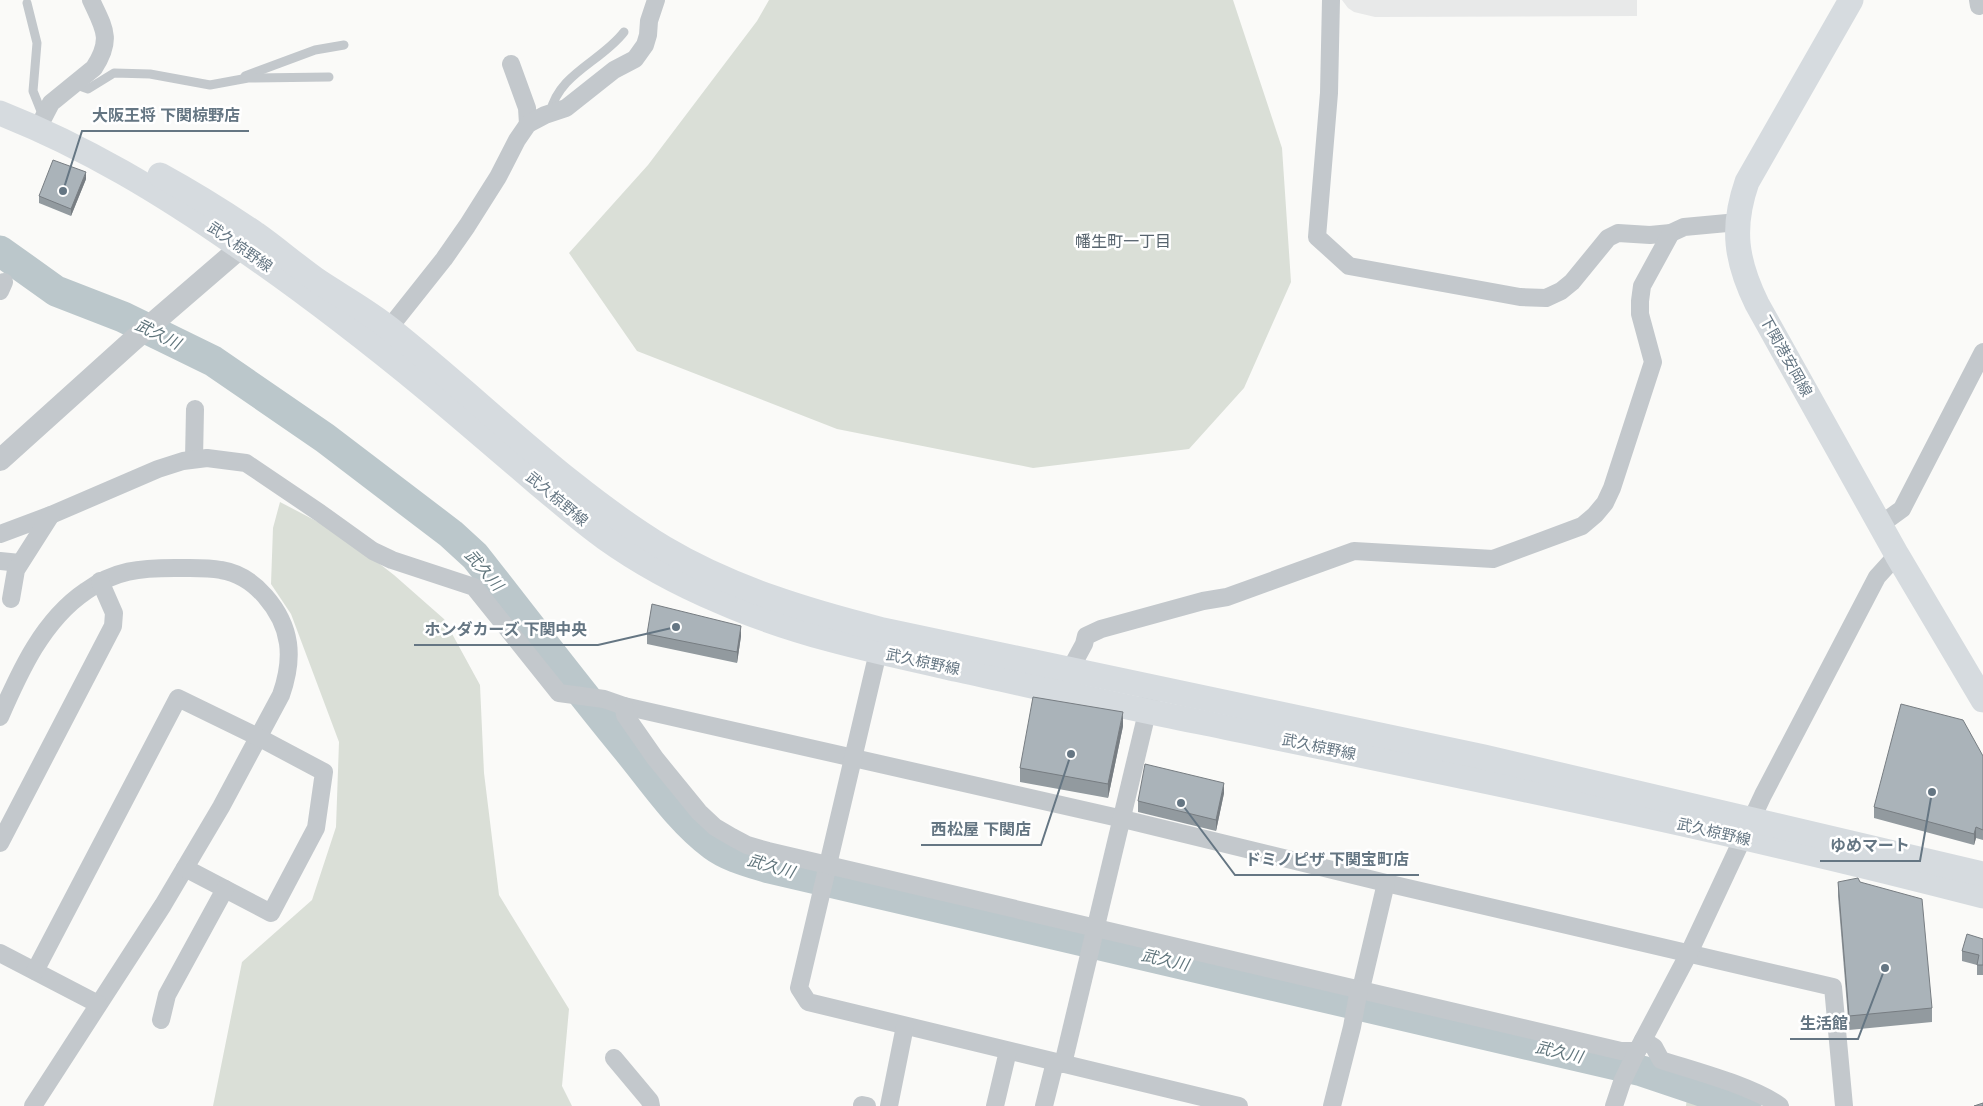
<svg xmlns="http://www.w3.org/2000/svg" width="1983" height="1106" font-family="Raleway,'Noto Sans JP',sans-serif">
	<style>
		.built { fill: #e8e9e9 }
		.green { fill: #dadfd7 }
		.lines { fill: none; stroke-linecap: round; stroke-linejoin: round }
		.river { stroke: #bbc7cb; stroke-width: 31 }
		.service { stroke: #c3c8cc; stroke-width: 9 }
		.minor { stroke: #c3c8cc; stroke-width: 18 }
		.tertiary { stroke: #c3c8cc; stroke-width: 22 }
		.secondary { stroke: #d6dbdf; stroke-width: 25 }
		.wall { fill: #929a9f }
		.shaded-wall { fill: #777d82 }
		.building { fill: #aab3b9; stroke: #777d82 }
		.labels { text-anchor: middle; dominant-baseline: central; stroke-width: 5; stroke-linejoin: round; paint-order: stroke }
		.street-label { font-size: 15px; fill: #657683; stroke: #fff }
		.neighbourhood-label { font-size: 16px; fill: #57646e; stroke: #fff }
		.water-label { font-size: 16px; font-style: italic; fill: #60757c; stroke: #fff }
		.leader { fill: none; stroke: #657683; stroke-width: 2 }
		.callout-dot { fill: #657683; stroke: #fff; stroke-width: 2 }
		.callout-label { font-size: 16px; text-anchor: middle; font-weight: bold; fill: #657683; stroke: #fff; stroke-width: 5; stroke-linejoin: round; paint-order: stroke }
	</style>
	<rect width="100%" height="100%" fill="#fafaf8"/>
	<polygon class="built" points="1342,0 1637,0 1637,16 1375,17 1354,12 1348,8"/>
	<g class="green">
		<polygon points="769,0 1233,0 1282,148 1291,282 1244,388 1189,449 1033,468 837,429 637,351 569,253 648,165 757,21"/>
		<polygon points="280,502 341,534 394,575 444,619 480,685 484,773 499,895 569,1009 562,1086 572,1106 213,1106 242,962 312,900 336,827 339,742 291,614 271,584 273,528"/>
		<polygon points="1687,1097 1709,1106 1686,1106"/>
	</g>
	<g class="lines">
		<path class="river" d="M 0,251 L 56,291 L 123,317 L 213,361 L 325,438 L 451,534 L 475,556 C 527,622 578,690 632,755 C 657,786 681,821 713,845 C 729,857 750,862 769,868 L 1642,1071 L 1746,1106"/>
		<g class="service">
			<polyline points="27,3 37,43 33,91 43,116"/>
			<polyline points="245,76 315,50 344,45"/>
			<polyline points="74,84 88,89 114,73 150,74 210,85 248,78 329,77"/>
			<path d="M 550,113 C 559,73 601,62 624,32"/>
		</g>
		<g class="minor">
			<polyline points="1331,0 1329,93 1317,237 1349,266 1520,297 1546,298 1561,291 1572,282 1608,238 1618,233 1650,235 1671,233 1684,227 1738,222"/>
			<polyline points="1978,0 1979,6"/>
			<polyline points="511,64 527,108 528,124"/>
			<path d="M 38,128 L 51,103 L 94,68 C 113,39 104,28 91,0"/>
			<polyline points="0,291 4,282"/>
			<polyline points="382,337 444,259 467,226 498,177 517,140 528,124 545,115 566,108 614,70 635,59 645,45 648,35 649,21 656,0"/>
			<polyline points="194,459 195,409"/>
			<polyline points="1880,525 1902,509 1983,352"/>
			<polyline points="0,534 51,515 158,469 183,461 207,458 246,463 320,513 373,551 392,560 474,587 559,693 604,699 624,706 1123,819 1386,883 1833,987 1844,1106"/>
			<polyline points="0,561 20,563"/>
			<polyline points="11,599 16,570 51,515"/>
			<polyline points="878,652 799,988 808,1002 1239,1106"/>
			<polyline points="1071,668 1084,644 1086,636 1101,629 1203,601 1227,597 1354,551 1493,559 1582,526 1595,515 1605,503 1612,488 1653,362 1640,314 1640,301 1642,286 1671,233"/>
			<polyline points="624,706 625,715 655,758 699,812 715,827 732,837 747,845 768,851 1621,1051 1637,1051"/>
			<path d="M 0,717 C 20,671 43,620 86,591 C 115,570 140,568 175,568 C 190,568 206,567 221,570 C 239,573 253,582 265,596 C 292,627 294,658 281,695 L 221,807 L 163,905 L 33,1106"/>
			<polyline points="0,843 113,626 114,613 100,581"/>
			<polyline points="0,953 98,1004"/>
			<polyline points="35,971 178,698 258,737 324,772 316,828 271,913 185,868"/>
			<polyline points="1361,989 1386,883"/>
			<polyline points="161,1020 167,995 225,889"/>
			<path d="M 1643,1040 L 1654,1047 L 1661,1060 C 1695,1071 1753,1086 1780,1106"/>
			<polyline points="614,1058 650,1101 651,1106"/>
			<polyline points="1063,1064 1150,700"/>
			<polyline points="862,1105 867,1106"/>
			<polyline points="889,1106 905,1026"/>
			<polyline points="995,1106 1008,1051"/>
			<polyline points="1044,1106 1055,1062"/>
			<polyline points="1332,1106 1352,1027 1359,989"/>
			<polyline points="1614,1106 1622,1082 1634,1057 1689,953 1763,795 1877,577 1897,555"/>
		</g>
		<polyline class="tertiary" points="0,460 131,342 254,236"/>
		<g class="secondary">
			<path d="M 1851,0 L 1747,182 C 1731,228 1736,261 1757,304 L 1897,555 L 1983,700"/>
			<path d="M 0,113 C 86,147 162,193 238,246 C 304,291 367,340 429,391 C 465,421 501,452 537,483 C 559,501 581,521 605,538 C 640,563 679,584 719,601 C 796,635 878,652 960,670 C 1042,688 1123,707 1205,723 C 1465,777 1726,829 1983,896"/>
			<path d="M 160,175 C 193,193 225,213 256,234 C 277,249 297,266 318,281 C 342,297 368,311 390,329 C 482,402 564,487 664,548 C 731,588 808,611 883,630 L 1484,757 L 1983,874"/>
		</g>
	</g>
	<g class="wall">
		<polygon points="86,179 71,216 39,203 39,196"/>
		<polygon points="647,634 741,636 737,663 647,644"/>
		<polygon points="1123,726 1108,798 1020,782 1020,768"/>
		<polygon points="1983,756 1983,840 1976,838 1974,845 1874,818 1874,807"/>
		<polygon points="1224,793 1216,831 1138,812 1138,801"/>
		<polygon points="1838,882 1860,882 1932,1008 1932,1022 1849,1030 1838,896"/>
		<polygon points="1983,939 1983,975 1977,975 1977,965 1962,961 1962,951"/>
	</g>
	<g class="shaded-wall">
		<polygon points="86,172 86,179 71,216 71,209"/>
		<polygon points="741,626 741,636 737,663 737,652"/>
		<polygon points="1123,712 1123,726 1108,798 1108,784"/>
		<polygon points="1224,783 1224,793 1216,831 1216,820"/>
		<polygon points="1976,827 1976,838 1974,845 1974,834"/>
	</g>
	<g class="building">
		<polygon points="53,160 86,172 71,209 39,196"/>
		<polygon points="652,604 741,626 737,652 647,634"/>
		<polygon points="1033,697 1123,712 1108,784 1020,768"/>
		<polygon points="1901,704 1963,720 1983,756 1983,830 1976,827 1974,834 1874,807"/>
		<polygon points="1145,764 1224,783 1216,820 1138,801"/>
		<polygon points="1858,878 1860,882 1922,899 1932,1008 1849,1016 1838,882"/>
		<polygon points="1967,934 1983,939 1983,965 1977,965 1979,955 1962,951"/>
		<polygon points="1983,1103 1983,1106 1974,1106"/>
	</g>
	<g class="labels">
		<g class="street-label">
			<text transform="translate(240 247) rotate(35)">武久椋野線</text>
			<text transform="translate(1786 356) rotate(61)">下関港安岡線</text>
			<text transform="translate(557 499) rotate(40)">武久椋野線</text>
			<text transform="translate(923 662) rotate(12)">武久椋野線</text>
			<text transform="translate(1319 747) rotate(12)">武久椋野線</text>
			<text transform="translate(1714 832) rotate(13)">武久椋野線</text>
		</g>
		<g class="neighbourhood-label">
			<text x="1123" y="241">幡生町一丁目</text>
		</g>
		<g class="water-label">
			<text transform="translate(158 334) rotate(26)">武久川</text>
			<text transform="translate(484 570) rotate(49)">武久川</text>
			<text transform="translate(771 866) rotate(16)">武久川</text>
			<text transform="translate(1165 960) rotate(13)">武久川</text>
			<text transform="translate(1559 1052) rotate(13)">武久川</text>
		</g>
	</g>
	<path class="leader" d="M63 191L82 131H249M676 627L598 645H414M1071 754L1041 845H921M1932 792L1920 861H1820M1181 803L1235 875H1419M1885 968L1858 1039H1790"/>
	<g class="callout-dot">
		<circle cx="63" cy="191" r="5"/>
		<circle cx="676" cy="627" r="5"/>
		<circle cx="1071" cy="754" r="5"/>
		<circle cx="1932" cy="792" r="5"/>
		<circle cx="1181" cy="803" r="5"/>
		<circle cx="1885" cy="968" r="5"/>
	</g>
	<g class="callout-label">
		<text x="166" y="121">大阪王将 下関椋野店</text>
		<text x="506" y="635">ホンダカーズ 下関中央</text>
		<text x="981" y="835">西松屋 下関店</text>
		<text x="1870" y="851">ゆめマート</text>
		<text x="1327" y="865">ドミノピザ 下関宝町店</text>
		<text x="1824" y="1029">生活館</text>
	</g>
</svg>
